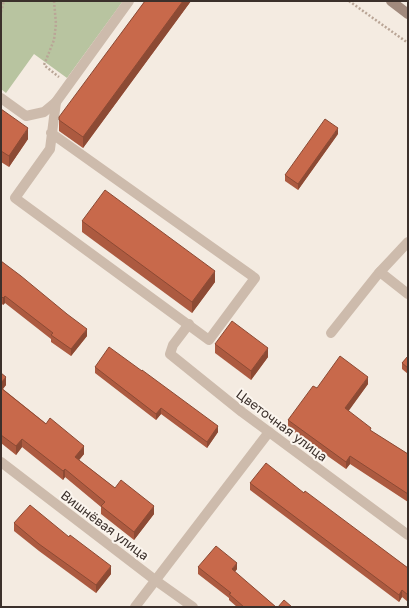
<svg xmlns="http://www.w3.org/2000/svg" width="409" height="608" font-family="'Golos Text',sans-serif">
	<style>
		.green { fill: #b8c4a0 }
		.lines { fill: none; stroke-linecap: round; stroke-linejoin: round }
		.path { stroke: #b9a596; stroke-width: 2.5; stroke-dasharray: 2 2; stroke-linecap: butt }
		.service { stroke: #cdbbac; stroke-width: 10 }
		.minor { stroke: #cdbbac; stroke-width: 10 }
		.secondary { stroke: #a18a7d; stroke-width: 10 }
		.wall { fill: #ac5a40 }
		.shaded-wall { fill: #8c4a34 }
		.building { fill: #c8694b; stroke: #8c4a34 }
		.labels { text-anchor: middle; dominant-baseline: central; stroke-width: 4; stroke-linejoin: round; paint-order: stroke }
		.street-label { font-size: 13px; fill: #3b302b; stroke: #fbf5ee }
	</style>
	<rect width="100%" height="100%" fill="#f4ebe1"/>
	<polygon class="green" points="1,1 123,1 67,78 34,54 6,93 1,89"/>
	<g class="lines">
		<g class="path">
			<polyline points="54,1 56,24 54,40 44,65 59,77"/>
			<polyline points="349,1 408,43"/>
			<polyline points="1,12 4,1"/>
		</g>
		<g class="service">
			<polyline points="1,98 26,116 44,112 56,102 129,1"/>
			<polyline points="51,133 255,278 209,340 15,198 50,149 56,102"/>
			<polyline points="331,333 378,274 408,242"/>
			<polyline points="135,607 269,432"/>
		</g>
		<g class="minor">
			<polyline points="380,272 408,294"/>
			<polyline points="189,324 173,345 170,354 242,412 408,535"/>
			<polyline points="1,462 155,580 193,607"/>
		</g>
		<polyline class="secondary" points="391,1 408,14"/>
	</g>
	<g class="wall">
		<polygon points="145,1 191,1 83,148 59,131 59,120"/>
		<polygon points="1,109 28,139 9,167 1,162"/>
		<polygon points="338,134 298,190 285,181 285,175"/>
		<polygon points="82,221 215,282 192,313 82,232"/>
		<polygon points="1,261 87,336 71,356 51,342 51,339 5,303 3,305 1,303"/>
		<polygon points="215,344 268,357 251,380 215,353"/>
		<polygon points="408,356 408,374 402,369 402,363"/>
		<polygon points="95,367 142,371 218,432 207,448 161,414 156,420 95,373"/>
		<polygon points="1,373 6,385 3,389 84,454 79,460 115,488 154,514 134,540 101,514 101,507 65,477 63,480 22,447 16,455 1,443"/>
		<polygon points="368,384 348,411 371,431 408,454 408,502 350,464 346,469 288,428 288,420 317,388"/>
		<polygon points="250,483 304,493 408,568 408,602 402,597 399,602 250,490"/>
		<polygon points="14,523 111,574 96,593 39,551 14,531"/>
		<polygon points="198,567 237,569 235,572 276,607 237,607 229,600 229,598 198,574"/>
	</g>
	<g class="shaded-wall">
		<polygon points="183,1 191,1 83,148 83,137"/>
		<polygon points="28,128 28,139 9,167 9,156"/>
		<polygon points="338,128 338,134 298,190 298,184"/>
		<polygon points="215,271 215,282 192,313 192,302"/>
		<polygon points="5,296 5,303 3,305 3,298"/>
		<polygon points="87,329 87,336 71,356 71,349"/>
		<polygon points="268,348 268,357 251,380 251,371"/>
		<polygon points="6,377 6,385 1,391 1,383"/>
		<polygon points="368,377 368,384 345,416 345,408"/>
		<polygon points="161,408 161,414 156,420 156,414"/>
		<polygon points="218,426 218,432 207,448 207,442"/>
		<polygon points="22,439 22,447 16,455 16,446"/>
		<polygon points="84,446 84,454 75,465 75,457"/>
		<polygon points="350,456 350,464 346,469 346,462"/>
		<polygon points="65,469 65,477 63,480 63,471"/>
		<polygon points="154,506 154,514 134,540 134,532"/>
		<polygon points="237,563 237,569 232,575 232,569"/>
		<polygon points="111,566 111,574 96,593 96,585"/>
		<polygon points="402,590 402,597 399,602 399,595"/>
	</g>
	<g class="building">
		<polygon points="145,1 183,1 83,137 59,120 59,117"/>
		<polygon points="1,109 28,128 9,156 1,151"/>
		<polygon points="325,119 338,128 298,184 285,175"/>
		<polygon points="105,190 215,271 192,302 82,221"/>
		<polygon points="1,261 21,276 67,314 87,329 71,349 51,335 53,333 5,296 3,298 1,296"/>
		<polygon points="232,321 268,348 251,371 215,344"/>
		<polygon points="109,347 142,371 142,370 218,426 207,442 161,408 156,414 95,367"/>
		<polygon points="340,356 368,377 345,408 371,428 370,430 408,454 408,494 350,456 346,462 288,420 313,386 317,388"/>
		<polygon points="408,356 408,368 402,363"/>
		<polygon points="1,373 6,377 1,383"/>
		<polygon points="1,388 46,424 50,418 84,446 75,457 115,488 121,480 154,506 134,532 101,506 105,502 65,469 63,471 22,439 16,446 1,435"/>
		<polygon points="266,463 304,493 305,491 408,568 408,595 402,590 399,595 250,483"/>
		<polygon points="30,505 69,537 70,535 111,566 96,585 39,544 14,523"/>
		<polygon points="216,546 237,563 232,569 276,607 244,607 229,594 231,593 198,567"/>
		<polygon points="284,600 292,607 278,607"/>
	</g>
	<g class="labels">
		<g class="street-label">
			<text transform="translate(282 425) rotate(37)">Цветочная улица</text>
			<text transform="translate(105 525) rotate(37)">Вишнёвая улица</text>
		</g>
	</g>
	<rect width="409" height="608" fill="none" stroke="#3b302b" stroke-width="4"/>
</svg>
